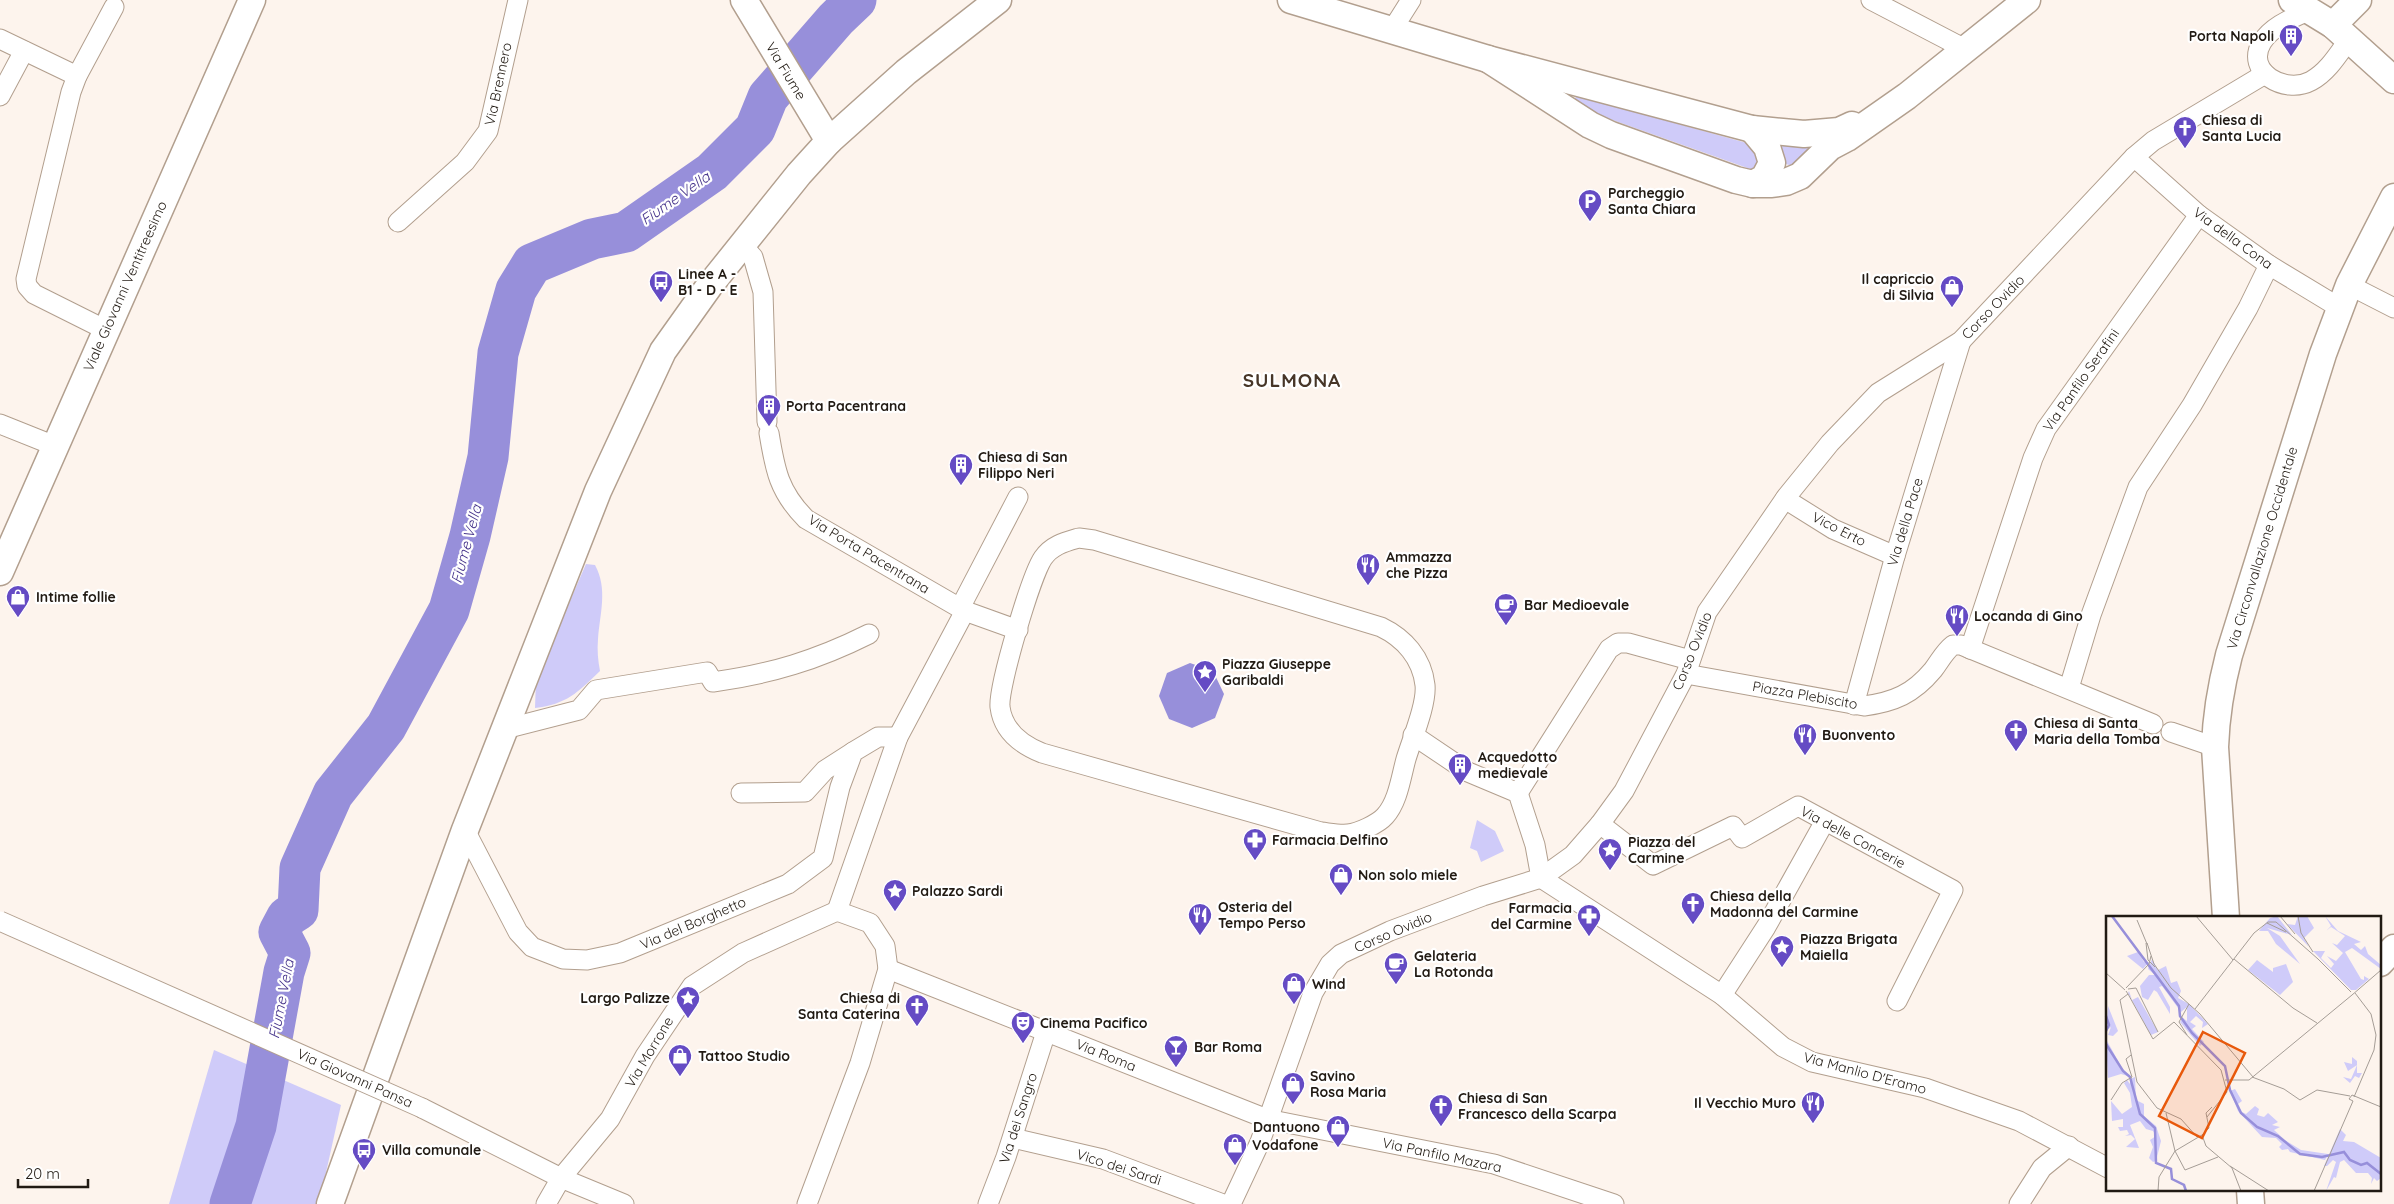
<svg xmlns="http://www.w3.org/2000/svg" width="2394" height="1204" font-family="Quicksand,sans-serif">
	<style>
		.green { fill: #cfcbf9 }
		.water { fill: #978fda }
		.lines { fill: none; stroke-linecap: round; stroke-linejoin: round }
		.river { stroke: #978fda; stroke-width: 41 }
		.street-casing { stroke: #b29f8e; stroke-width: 21 }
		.secondary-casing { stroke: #b29f8e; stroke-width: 29 }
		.street { stroke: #fff; stroke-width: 19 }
		.secondary { stroke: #fff; stroke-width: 26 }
		.street-bridge-casing { stroke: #b29f8e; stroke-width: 21; stroke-linecap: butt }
		.street-bridge { stroke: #fff; stroke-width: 19 }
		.labels { text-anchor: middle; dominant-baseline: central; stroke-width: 4.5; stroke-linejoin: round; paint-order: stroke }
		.poi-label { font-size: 14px; font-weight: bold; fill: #211a13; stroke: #fff; text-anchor: start }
		.street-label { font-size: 14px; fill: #211a13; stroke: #fff }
		.water-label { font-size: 15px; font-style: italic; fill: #46348b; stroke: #fff }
		.district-label { font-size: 19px; font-weight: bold; letter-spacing: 1px; fill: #473628; stroke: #fff }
		.inset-river { fill: none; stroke: #978fda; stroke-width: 2.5 }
		.inset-road { fill: none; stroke: #a59d96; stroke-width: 1 }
		.view { fill: #e8590c; fill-opacity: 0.15; stroke: #e8590c; stroke-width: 2.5 }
		.inset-edge { fill: none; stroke: #211a13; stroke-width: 2.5 }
	</style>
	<rect width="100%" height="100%" fill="#fdf4ed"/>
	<g class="green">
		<polygon points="1577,96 1754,145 1762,160 1753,170 1576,107 1572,101"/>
		<polygon points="1777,141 1820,141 1792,166 1786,164"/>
		<path d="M 586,564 L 595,565 C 608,589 600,613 598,639 C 597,650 598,661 600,671 C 577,693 567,704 535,708 L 536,679 Z"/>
		<polygon points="1477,820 1495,831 1504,851 1481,862 1477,851 1470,848"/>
		<polygon points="214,1050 341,1105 319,1204 169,1204"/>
	</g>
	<polygon class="water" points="1190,663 1213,671 1224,694 1215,718 1192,728 1169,719 1159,696 1167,673"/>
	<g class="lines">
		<polyline class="river" points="230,1204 256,1126 284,972 290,953 279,932 287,917 298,910 300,868 333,794 386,727 449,610 470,536 488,457 498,353 516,290 532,264 592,239 626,232 712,172 755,129 768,97 836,19 856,0"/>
		<g class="street-casing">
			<g id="street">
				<polyline points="1871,0 1967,50"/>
				<path d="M 2310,10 C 2293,18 2272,26 2262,42 C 2244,72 2285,95 2311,81 C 2328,72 2339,53 2350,38"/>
				<polyline points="1392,30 1411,0"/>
				<polyline points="0,39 77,76"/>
				<polyline points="0,96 24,51"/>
				<polyline points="2134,157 2199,215 2269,265 2340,308"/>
				<polyline points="398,222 465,162 488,131 518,0"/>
				<polyline points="742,245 753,257 763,292 767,422"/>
				<polyline points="2349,285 2394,308"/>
				<polyline points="106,330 34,294 27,286 26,279 71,92 77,76 114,7"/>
				<polyline points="0,424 55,446"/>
				<path d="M 769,433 C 775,470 779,492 806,519 L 965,611 L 1018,630"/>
				<polyline points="1785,499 1833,529 1895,556"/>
				<path d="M 1079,538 L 1094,540 L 1381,627 C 1404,638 1422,658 1425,685 C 1427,704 1412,739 1406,759 C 1401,777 1398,802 1385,816 C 1378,824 1358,833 1348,834 C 1340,835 1330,833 1321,832 L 1042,753 C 1022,745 1003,731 1000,707 C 998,687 1031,576 1043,558 C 1052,545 1065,542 1079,538 Z"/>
				<polyline points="960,608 1018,497"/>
				<polyline points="1970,649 2033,458 2046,429 2199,215"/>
				<path d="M 1686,674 L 1864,706 C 1894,702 1913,694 1933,670 C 1940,661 1944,652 1953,645 L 1961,645 L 2153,724"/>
				<polyline points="2069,688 2091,615 2138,487 2192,405 2248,308 2269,265"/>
				<polyline points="1854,705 1895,556 1961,341"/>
				<path d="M 505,729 L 579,710 L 596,690 L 707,672 L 713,682 C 771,674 817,660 869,634"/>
				<polyline points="2171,732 2215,747"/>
				<polyline points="1413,735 1468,772 1518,793 1535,845 1541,878"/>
				<polyline points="741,793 805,792 825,770 853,752"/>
				<polyline points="1518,793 1609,649 1618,643 1628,643 1690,660"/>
				<polyline points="1600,824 1653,865 1733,826 1742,838 1798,806 1953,890 1897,1001"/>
				<polyline points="465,830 518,932 532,947 563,959 587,960 620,953 788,884 823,858 840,787 853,752 878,737 898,737"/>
				<polyline points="1541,878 1722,995 1783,1047 1812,1062 1925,1088 2019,1121 2108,1168"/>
				<polyline points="837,911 898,737 965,611"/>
				<polyline points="888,969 1267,1119 1494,1164 1614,1204"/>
				<polyline points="1722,995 1766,927 1825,821"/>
				<polyline points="422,1108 561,1178 624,1204"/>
				<polyline points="1013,1138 1103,1159 1223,1204"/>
				<polyline points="546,1204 561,1178 610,1119 645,1056 692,986 743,953 837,911"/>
				<polyline points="807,1204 860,1063 888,969 885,946 870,923 837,911"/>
				<polyline points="988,1204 1006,1157 1046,1032"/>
				<polyline points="1231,1204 1260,1142 1313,993 1330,964 1341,954 1390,931 1483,896 1541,878 1573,855 1600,824 1624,791 1686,674 1707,612 1787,496 1830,443 1878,393 1961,341 2134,157 2153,141 2265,74"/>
				<polyline points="2019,1204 2042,1168 2069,1146"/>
			</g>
		</g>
		<g class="secondary-casing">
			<g id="secondary">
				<polyline points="744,0 829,141"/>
				<polyline points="1291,0 1488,59 1752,129 1804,134 1839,131 1852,125"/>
				<polyline points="2292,0 2333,25 2394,80"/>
				<polyline points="2333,25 2358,0"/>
				<polyline points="1488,59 1590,125 1611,135 1736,180 1753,184 1772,184 1786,182 1800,176 1830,147 1847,138 1907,96 2027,0"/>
				<polyline points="1752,129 1767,147 1772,163 1764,178 1753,184"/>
				<polyline points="0,572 252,0"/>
				<path d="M 2226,918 L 2215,747 C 2216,715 2221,686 2229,655 L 2323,354 L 2349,285 L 2394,197"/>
				<polyline points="2380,963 2394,948"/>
				<polyline points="2250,1190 2251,1204"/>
				<polyline points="330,1204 465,830 598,491 663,351 710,285 799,174 829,141 906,72 998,0"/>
			</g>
		</g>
		<use href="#street" class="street"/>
		<use href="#secondary" class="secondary"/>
		<g class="street-bridge-casing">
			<polyline id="street-bridge" points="0,921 422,1108"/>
		</g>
		<use href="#street-bridge" class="street-bridge"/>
	</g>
	<defs>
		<g id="building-pin" transform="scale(1.25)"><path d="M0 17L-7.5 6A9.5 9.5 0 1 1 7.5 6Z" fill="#654bc4" stroke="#fff"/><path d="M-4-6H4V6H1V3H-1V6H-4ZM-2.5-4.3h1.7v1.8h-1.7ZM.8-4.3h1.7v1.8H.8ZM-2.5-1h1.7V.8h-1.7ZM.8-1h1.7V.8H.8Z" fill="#fff"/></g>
		<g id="church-pin" transform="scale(1.25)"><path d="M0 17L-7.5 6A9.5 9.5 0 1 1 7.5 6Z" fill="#654bc4" stroke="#fff"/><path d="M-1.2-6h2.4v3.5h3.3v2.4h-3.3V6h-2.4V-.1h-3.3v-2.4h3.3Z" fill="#fff"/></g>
		<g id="parking-pin" transform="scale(1.25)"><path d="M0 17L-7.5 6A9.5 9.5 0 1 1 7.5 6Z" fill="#654bc4" stroke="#fff"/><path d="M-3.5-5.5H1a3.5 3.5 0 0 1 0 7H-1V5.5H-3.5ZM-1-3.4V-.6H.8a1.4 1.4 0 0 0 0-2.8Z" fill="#fff"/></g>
		<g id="bus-pin" transform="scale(1.25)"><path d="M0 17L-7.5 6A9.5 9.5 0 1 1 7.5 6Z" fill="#654bc4" stroke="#fff"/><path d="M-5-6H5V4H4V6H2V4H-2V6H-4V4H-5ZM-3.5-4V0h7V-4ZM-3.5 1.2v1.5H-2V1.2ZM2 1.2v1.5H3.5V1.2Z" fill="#fff"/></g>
		<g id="shop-pin" transform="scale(1.25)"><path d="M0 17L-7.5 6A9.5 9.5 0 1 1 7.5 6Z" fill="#654bc4" stroke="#fff"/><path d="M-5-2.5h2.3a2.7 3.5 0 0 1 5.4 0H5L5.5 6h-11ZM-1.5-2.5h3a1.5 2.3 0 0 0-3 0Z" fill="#fff"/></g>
		<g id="restaurant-pin" transform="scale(1.25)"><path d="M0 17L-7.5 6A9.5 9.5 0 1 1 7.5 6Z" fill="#654bc4" stroke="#fff"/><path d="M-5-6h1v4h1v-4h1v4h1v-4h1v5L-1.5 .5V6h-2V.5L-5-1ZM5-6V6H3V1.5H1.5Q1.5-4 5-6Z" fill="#fff"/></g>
		<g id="cafe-pin" transform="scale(1.25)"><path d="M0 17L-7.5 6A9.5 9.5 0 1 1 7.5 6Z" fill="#654bc4" stroke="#fff"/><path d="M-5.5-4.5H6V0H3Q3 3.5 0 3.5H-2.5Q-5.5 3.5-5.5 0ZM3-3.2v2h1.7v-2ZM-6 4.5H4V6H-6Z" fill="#fff"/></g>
		<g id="sight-pin" transform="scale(1.25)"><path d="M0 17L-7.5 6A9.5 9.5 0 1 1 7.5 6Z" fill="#654bc4" stroke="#fff"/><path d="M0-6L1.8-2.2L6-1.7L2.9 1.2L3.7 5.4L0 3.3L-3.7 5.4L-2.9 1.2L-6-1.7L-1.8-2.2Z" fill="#fff"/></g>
		<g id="pharmacy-pin" transform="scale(1.25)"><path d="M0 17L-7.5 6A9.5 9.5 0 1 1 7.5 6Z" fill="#654bc4" stroke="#fff"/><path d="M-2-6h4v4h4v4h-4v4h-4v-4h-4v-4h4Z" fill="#fff"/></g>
		<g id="theatre-pin" transform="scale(1.25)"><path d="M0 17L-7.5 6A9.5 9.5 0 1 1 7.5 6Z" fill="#654bc4" stroke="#fff"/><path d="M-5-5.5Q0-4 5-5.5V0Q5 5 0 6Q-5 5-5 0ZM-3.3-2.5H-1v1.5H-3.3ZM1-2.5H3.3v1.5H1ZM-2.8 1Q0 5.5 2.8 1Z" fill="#fff"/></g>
		<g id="bar-pin" transform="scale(1.25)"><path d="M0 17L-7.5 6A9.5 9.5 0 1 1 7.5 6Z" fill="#654bc4" stroke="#fff"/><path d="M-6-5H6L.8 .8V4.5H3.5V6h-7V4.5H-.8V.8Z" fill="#fff"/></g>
	</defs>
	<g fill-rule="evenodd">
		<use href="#building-pin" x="2291" y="36"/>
		<use href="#church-pin" x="2185" y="128"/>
		<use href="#parking-pin" x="1590" y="201"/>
		<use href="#bus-pin" x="661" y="282"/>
		<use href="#shop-pin" x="1952" y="287"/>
		<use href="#building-pin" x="769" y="406"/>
		<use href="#building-pin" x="961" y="465"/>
		<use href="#restaurant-pin" x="1368" y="565"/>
		<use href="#shop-pin" x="18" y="597"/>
		<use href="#cafe-pin" x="1506" y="605"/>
		<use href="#restaurant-pin" x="1957" y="616"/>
		<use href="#sight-pin" x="1205" y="672"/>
		<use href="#church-pin" x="2016" y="731"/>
		<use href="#restaurant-pin" x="1805" y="735"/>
		<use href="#building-pin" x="1460" y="765"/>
		<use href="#pharmacy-pin" x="1255" y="840"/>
		<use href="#sight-pin" x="1610" y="850"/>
		<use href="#shop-pin" x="1341" y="875"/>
		<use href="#sight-pin" x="895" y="891"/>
		<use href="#church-pin" x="1693" y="904"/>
		<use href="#restaurant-pin" x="1200" y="915"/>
		<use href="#pharmacy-pin" x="1589" y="916"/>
		<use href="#sight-pin" x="1782" y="947"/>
		<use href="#cafe-pin" x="1396" y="964"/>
		<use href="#shop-pin" x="1294" y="984"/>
		<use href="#sight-pin" x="688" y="998"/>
		<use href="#church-pin" x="917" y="1006"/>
		<use href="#theatre-pin" x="1023" y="1023"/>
		<use href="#bar-pin" x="1176" y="1047"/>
		<use href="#shop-pin" x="680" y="1056"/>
		<use href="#shop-pin" x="1293" y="1084"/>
		<use href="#restaurant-pin" x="1813" y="1103"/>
		<use href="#church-pin" x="1441" y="1106"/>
		<use href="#shop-pin" x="1338" y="1127"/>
		<use href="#shop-pin" x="1235" y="1145"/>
		<use href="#bus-pin" x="364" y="1150"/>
	</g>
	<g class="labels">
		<g class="poi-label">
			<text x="2274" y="36" text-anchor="end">Porta Napoli</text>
			<text x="2202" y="120">Chiesa di<tspan x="2202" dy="16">Santa Lucia</tspan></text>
			<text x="1608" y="193">Parcheggio<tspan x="1608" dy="16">Santa Chiara</tspan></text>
			<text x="678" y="274">Linee A -<tspan x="678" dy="16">B1 - D - E</tspan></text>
			<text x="1934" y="279" text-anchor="end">Il capriccio<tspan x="1934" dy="16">di Silvia</tspan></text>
			<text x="786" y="406">Porta Pacentrana</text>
			<text x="978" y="457">Chiesa di San<tspan x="978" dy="16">Filippo Neri</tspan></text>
			<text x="1386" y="557">Ammazza<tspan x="1386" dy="16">che Pizza</tspan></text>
			<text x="36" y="597">Intime follie</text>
			<text x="1524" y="605">Bar Medioevale</text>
			<text x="1974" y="616">Locanda di Gino</text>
			<text x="1222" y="664">Piazza Giuseppe<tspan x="1222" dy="16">Garibaldi</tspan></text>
			<text x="2034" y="723">Chiesa di Santa<tspan x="2034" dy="16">Maria della Tomba</tspan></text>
			<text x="1822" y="735">Buonvento</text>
			<text x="1478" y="757">Acquedotto<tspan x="1478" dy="16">medievale</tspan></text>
			<text x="1272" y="840">Farmacia Delfino</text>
			<text x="1628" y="842">Piazza del<tspan x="1628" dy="16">Carmine</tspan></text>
			<text x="1358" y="875">Non solo miele</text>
			<text x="912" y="891">Palazzo Sardi</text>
			<text x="1710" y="896">Chiesa della<tspan x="1710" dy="16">Madonna del Carmine</tspan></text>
			<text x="1218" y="907">Osteria del<tspan x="1218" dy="16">Tempo Perso</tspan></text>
			<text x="1572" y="908" text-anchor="end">Farmacia<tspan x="1572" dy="16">del Carmine</tspan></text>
			<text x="1800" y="939">Piazza Brigata<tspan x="1800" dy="16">Maiella</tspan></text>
			<text x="1414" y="956">Gelateria<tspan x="1414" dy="16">La Rotonda</tspan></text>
			<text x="1312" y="984">Wind</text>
			<text x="670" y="998" text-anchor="end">Largo Palizze</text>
			<text x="900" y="998" text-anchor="end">Chiesa di<tspan x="900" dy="16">Santa Caterina</tspan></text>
			<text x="1040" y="1023">Cinema Pacifico</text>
			<text x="1194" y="1047">Bar Roma</text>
			<text x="698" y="1056">Tattoo Studio</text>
			<text x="1310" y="1076">Savino<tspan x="1310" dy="16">Rosa Maria</tspan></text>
			<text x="1458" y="1098">Chiesa di San<tspan x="1458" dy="16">Francesco della Scarpa</tspan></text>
			<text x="1796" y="1103" text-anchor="end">Il Vecchio Muro</text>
			<text x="1320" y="1127" text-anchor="end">Dantuono</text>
			<text x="1252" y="1145">Vodafone</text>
			<text x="382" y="1150">Villa comunale</text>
		</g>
		<g class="street-label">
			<text transform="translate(786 71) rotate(59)">Via Fiume</text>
			<text transform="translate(498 84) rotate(-78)">Via Brennero</text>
			<text transform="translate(2233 238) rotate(36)">Via della Cona</text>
			<text transform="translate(125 286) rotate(-66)">Viale Giovanni Ventitreesimo</text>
			<text transform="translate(1993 307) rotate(-46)">Corso Ovidio</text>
			<text transform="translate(2081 380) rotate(-55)">Via Panfilo Serafini</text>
			<text transform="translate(1905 522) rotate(-73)">Via della Pace</text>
			<text transform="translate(1839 529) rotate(27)">Vico Erto</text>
			<text transform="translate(2262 548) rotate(-73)">Via Circonvallazione Occidentale</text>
			<text transform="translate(869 554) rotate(31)">Via Porta Pacentrana</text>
			<text transform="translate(1692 651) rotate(-68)">Corso Ovidio</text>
			<text transform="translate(1805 695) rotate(10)">Piazza Plebiscito</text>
			<text transform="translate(1853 837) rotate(28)">Via delle Concerie</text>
			<text transform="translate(693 923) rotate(-23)">Via del Borghetto</text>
			<text transform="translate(1393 932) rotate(-23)">Corso Ovidio</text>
			<text transform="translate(649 1052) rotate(-59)">Via Morrone</text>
			<text transform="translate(1106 1055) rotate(22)">Via Roma</text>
			<text transform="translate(1865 1073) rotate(15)">Via Manlio D'Eramo</text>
			<text transform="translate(355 1078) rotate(24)">Via Giovanni Pansa</text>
			<text transform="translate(1018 1118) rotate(-72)">Via dei Sangro</text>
			<text transform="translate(1442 1155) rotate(12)">Via Panfilo Mazara</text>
			<text transform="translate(1119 1167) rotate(18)">Vico dei Sardi</text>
		</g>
		<g class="water-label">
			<text transform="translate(675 198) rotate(-35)">Fiume Vella</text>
			<text transform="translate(466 544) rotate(-75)">Fiume Vella</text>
			<text transform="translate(281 999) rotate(-79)">Fiume Vella</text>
		</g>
		<g class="district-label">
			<text x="1292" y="380">SULMONA</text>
		</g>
	</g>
	<g transform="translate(2106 916)">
		<rect width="275" height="275" fill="#fdf4ed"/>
		<path d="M 171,0 L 186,19 L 161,12 L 174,20 L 194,48 L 170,28 L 162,15 L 153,15 L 164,2 ZM 192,0 L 201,0 L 208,12 L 198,22 L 203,31 L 181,8 L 189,9 ZM 219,0 L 232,15 L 255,26 L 248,28 L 255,34 L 259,30 L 262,38 L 275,49 L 275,53 L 246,32 L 239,36 L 255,63 L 258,64 L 258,60 L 263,63 L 250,74 L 245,74 L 207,35 L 219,35 L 215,42 L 225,52 L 228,48 L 221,40 L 230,45 L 237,37 L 226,27 L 231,29 L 239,20 L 225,11 L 220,15 L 225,10 ZM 32,36 L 38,46 L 43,46 L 37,53 L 21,40 ZM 46,43 L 52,54 L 60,50 L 65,67 L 71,65 L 75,75 L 72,82 L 83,88 L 102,108 L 96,112 L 97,106 L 90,100 L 84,106 L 90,110 L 86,113 L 98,126 L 94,130 L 74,106 L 77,102 L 81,105 L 81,91 L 75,96 L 56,70 L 53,71 L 64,91 L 64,98 L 51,76 L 48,74 L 42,84 L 36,81 L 34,70 L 43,59 L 49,59 L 42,53 ZM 151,44 L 167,56 L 167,52 L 180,48 L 187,66 L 174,79 L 142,54 ZM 23,75 L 26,84 L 32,81 L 52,116 L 45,119 L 22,77 ZM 2,90 L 12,115 L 7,120 L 2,119 L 5,111 L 0,115 ZM 0,123 L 16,152 L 25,161 L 15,158 L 2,162 ZM 246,141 L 251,145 L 251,157 L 256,157 L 253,162 L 249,160 L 244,167 L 237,161 L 245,163 L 251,149 L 242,155 L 238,146 L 246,148 ZM 29,161 L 30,184 L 38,188 L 38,200 L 50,210 L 55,225 L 50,245 L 47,246 L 43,242 L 47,231 L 44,224 L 50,220 L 47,215 L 40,213 L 34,205 L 24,209 L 33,232 L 20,231 L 29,223 L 25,219 L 19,220 L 23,218 L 21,214 L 14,215 L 12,211 L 17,211 L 17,203 L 6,205 L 5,185 L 16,198 L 26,191 L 24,177 L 18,167 L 21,164 L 24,168 L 24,163 ZM 129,173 L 136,185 L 132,188 L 136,196 L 140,198 L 149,190 L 153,193 L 151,199 L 158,201 L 162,197 L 172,206 L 166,209 L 174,211 L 168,214 L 179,224 L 195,234 L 222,238 L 219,244 L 184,236 L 182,233 L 176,234 L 173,231 L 176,228 L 170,222 L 156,221 L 132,195 L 124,175 ZM 234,213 L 240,219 L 237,225 L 248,226 L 275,242 L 275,262 L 271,265 L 268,262 L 265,268 L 266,262 L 262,257 L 250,257 L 238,244 L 234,246 L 230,262 L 228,261 L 220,275 L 230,246 L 227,244 L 221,250 L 218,250 Z" fill="#cfcbf9"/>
		<path class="inset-river" d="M 6,0 L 73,90 L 74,100 L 86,117 L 119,150 L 124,174 L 135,197 L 151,211 L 172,220 L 194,238 L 216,241 L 238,236 L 244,244 L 255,249 L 261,247 L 275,258M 0,100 L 3,109 L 0,115M 0,128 L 17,155 L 24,161 L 34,198 L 49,212 L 50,247 L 65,253 L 66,263 L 78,269 L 80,275"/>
		<path class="inset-road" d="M 90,0 L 127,44M 174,0 L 189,18M 192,0 L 195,17 L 207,36M 31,4 L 41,28M 161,7 L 180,16M 148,17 L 162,6 L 170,6 L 212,43M 40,27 L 42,44 L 49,51M 41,27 L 48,48 L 65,72 L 94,98 L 147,161M 128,43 L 187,92 L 211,107M 212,43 L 245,76M 0,57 L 19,74M 20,72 L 43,48 L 45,40M 22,73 L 30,72 L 52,116M 20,75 L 22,78 L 14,84 L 31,166 L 51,192 L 75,203 L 91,221M 22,78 L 47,123 L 68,106 L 115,154 L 121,176 L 101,201M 246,79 L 275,54M 89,93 L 148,17M 81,119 L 73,106 L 83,88M 146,161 L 178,173 L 194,184 L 211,174 L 244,180M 119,164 L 143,164 L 246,79M 248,181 L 268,134 L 270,119 L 265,98 L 249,77M 5,184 L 16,167 L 26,161 L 20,143 L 25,139M 247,185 L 243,183 L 246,179 L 275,191M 60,197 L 69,235M 96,219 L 103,212 L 100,197 L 106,191M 69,235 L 79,254 L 112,241M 69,235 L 96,219 L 100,230 L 126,252 L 135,275M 124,250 L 163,275M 52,275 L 53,261 L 69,235M 208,275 L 247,185"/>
		<path class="view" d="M 97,116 L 139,137 L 96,222 L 53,200 Z"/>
		<rect width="275" height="275" class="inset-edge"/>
	</g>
	<path d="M18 1179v8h70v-8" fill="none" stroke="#211a13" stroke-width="2.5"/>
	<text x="25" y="1179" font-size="15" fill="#211a13" stroke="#ffffff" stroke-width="4" paint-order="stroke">20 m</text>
</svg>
